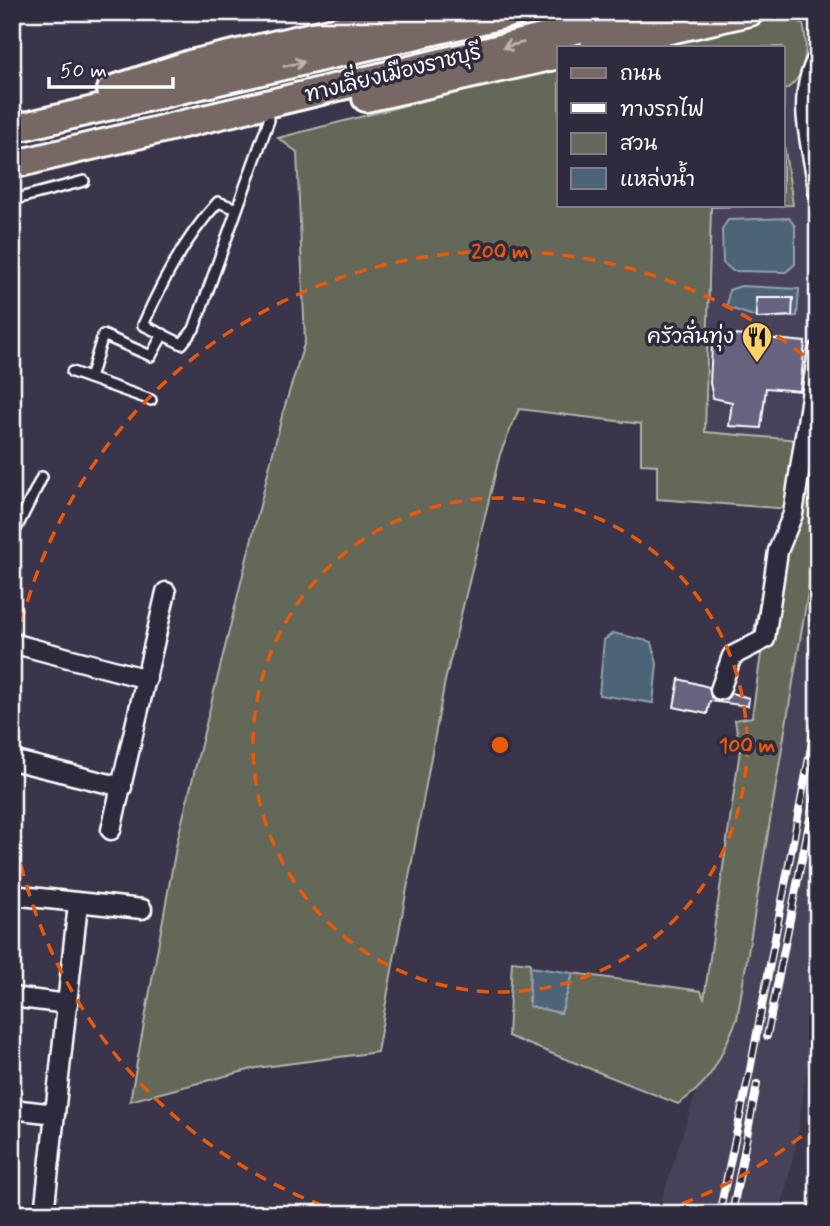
<svg xmlns="http://www.w3.org/2000/svg" width="830" height="1226" font-family="Mynerve,'Playpen Sans Thai',sans-serif">
	<style>
		.built { fill: #47425a }
		.green { fill: #646759; stroke: #b2b3ac; stroke-width: 2 }
		.water { fill: #4d6378; stroke: #94a1ae; stroke-width: 2 }
		.building { fill: #666280; stroke: #fff; stroke-width: 2 }
		.lines { fill: none; stroke-linecap: round; stroke-linejoin: round }
		.lane-casing { stroke: #fff; stroke-width: 14 }
		.street-casing { stroke: #fff; stroke-width: 23 }
		.primary-casing { stroke: #fff; stroke-width: 32 }
		.lane { stroke: #2f2a3d; stroke-width: 9 }
		.street { stroke: #2f2a3d; stroke-width: 18 }
		.primary { stroke: #776864; stroke-width: 26 }
		.rail-casing { stroke: #fff; stroke-width: 8 }
		.rail { stroke: #2f2a3d; stroke-width: 5; stroke-dasharray: 16; stroke-linecap: butt }
		.oneway { stroke: #bbb4b2 }
		.ring { fill: none; stroke: #e8590c; stroke-width: 3.5; stroke-dasharray: 12 9 }
		.labels { text-anchor: middle; dominant-baseline: central; stroke-width: 7; stroke-linejoin: round; paint-order: stroke }
		.street-label { font-size: 21px; fill: #fff; stroke: #2f2a3d }
		.poi-label { font-size: 21px; fill: #fff; stroke: #2f2a3d; text-anchor: end }
		.centre { fill: #e8590c; stroke: #2f2a3d; stroke-width: 3.5 }
		.ring-label { font-size: 21px; text-anchor: middle; font-weight: bold; fill: #e8590c; stroke: #2f2a3d; stroke-width: 7; stroke-linejoin: round; paint-order: stroke }
	</style>
	<rect width="100%" height="100%" fill="#3a354a"/>
	<filter id="ink" filterUnits="userSpaceOnUse"><feTurbulence type="fractalNoise" baseFrequency=".0143" numOctaves="2"/><feDisplacementMap in="SourceGraphic" scale="14" xChannelSelector="R" yChannelSelector="G"/><feConvolveMatrix kernelMatrix="1 2 1 2 8 2 1 2 1" color-interpolation-filters="sRGB"/></filter>
	<g filter="url(#ink)">
		<polygon class="built" points="804,58 818,59 818,989 797,1140 780,1214 657,1214 708,1055 798,440 705,433 711,207 793,205 783,138 784,90 802,72"/>
		<g class="green">
			<path d="M 773,15 L 791,17 L 803,24 C 809,45 806,80 784,90 L 783,138 L 793,205 L 711,207 L 705,432 L 798,440 L 789,509 L 657,499 L 657,465 L 641,464 L 641,424 L 519,409 L 500,454 L 445,681 L 377,1052 L 256,1068 L 130,1101 L 177,842 L 283,412 L 305,341 L 297,152 L 278,138 L 559,66 L 559,205 L 783,205 L 783,47 L 639,47 Z"/>
			<path d="M 818,394 L 818,532 L 737,1019 C 720,1057 714,1081 678,1104 L 508,1036 L 512,961 L 530,963 L 529,1006 L 561,1013 L 573,973 L 701,991 L 704,999 L 740,750 L 735,720 L 752,717 L 764,633 L 754,631 L 773,535 L 791,540 Z"/>
		</g>
		<g class="water">
			<polygon points="789,218 795,226 795,264 786,272 733,271 723,263 722,229 728,220"/>
			<polygon points="741,286 799,289 797,316 759,318 727,307 729,290"/>
			<polygon points="613,633 652,642 657,664 653,703 599,695 604,640"/>
			<polygon points="530,967 573,973 561,1013 529,1006"/>
		</g>
		<g class="building">
			<polygon points="756,298 793,298 792,316 757,318"/>
			<polygon points="725,334 805,342 800,391 766,388 761,428 729,426 732,402 713,398 710,383 712,346 723,346"/>
			<polygon points="679,679 709,687 711,697 717,701 727,699 731,693 749,698 748,706 710,701 707,714 674,707"/>
		</g>
		<g class="lines">
			<g class="lane-casing">
				<g id="lane">
					<polyline points="12,200 84,181"/>
					<path d="M 237,209 L 218,202 C 185,238 162,281 143,325 L 182,344 L 194,329 L 269,120"/>
					<polyline points="72,372 151,400"/>
					<polyline points="90,378 103,335 151,356 163,334"/>
					<polyline points="12,537 42,477"/>
				</g>
			</g>
			<g class="street-casing">
				<g id="street">
					<path d="M 818,57 C 794,101 813,145 818,191"/>
					<polyline points="12,643 147,679"/>
					<polyline points="720,690 732,656 765,639 778,551 793,514 818,351"/>
					<polyline points="12,760 122,787"/>
					<polyline points="111,830 166,592"/>
					<polyline points="12,895 142,909"/>
					<polyline points="12,997 68,1004"/>
					<polyline points="12,1109 55,1114"/>
					<polyline points="44,1214 78,904"/>
				</g>
			</g>
			<g class="primary-casing">
				<g id="primary">
					<polyline points="594,47 750,12"/>
					<polyline points="111,90 190,64 417,12"/>
					<polyline points="366,98 559,55"/>
					<polyline points="12,129 516,12"/>
					<polyline points="12,165 651,12"/>
				</g>
			</g>
			<use href="#lane" class="lane"/>
			<use href="#street" class="street"/>
			<use href="#primary" class="primary"/>
			<g class="rail-casing">
				<g id="rail">
					<polyline points="767,1036 818,778"/>
					<polyline points="719,1214 750,1070 818,710"/>
					<polyline points="732,1214 757,1084"/>
				</g>
			</g>
			<use href="#rail" class="rail"/>
		</g>
		<defs><path id="oneway-shaft" d="M-6 0H5M1.5-3L5.5 0L1.5 3" fill="none" stroke-width="1.6" stroke-linecap="round" stroke-linejoin="round" transform="scale(1.75)"/></defs>
		<g class="oneway">
			<use href="#oneway-shaft" transform="translate(513 45) rotate(167)"/>
			<use href="#oneway-shaft" transform="translate(294 64) rotate(-13)"/>
		</g>
	</g>
	<g class="ring">
		<circle cx="500" cy="745" r="247"/>
		<path d="M818 1123A494 494 0 0 1 657 1213M343 1213A494 494 0 0 1 13 827M13 663A494 494 0 0 1 818 367"/>
	</g>
	<defs>
		<g id="restaurant-pin" transform="scale(1.575)"><path d="M0 17L-7.5 6A9.5 9.5 0 1 1 7.5 6Z" fill="#ffd166" stroke="#2f2a3d"/><path d="M-5-6h1v4h1v-4h1v4h1v-4h1v5L-1.5 .5V6h-2V.5L-5-1ZM5-6V6H3V1.5H1.5Q1.5-4 5-6Z" fill="#111"/></g>
	</defs>
	<g fill-rule="evenodd">
		<use href="#restaurant-pin" x="757" y="337"/>
	</g>
	<g class="labels">
		<g class="street-label">
			<text transform="translate(393 74) rotate(-14)">ทางเลี่ยงเมืองราชบุรี</text>
		</g>
		<g class="poi-label">
			<text x="734" y="337">ครัวลั่นทุ่ง</text>
		</g>
	</g>
	<circle cx="500" cy="745" r="10" class="centre"/>
	<g class="ring-label">
		<text x="500" y="258">200 m</text>
		<text x="747" y="752">100 m</text>
	</g>
	<rect width="830" height="1226" fill="none" stroke="#2f2a3d" stroke-width="42"/>
	<rect x="21" y="21" width="788" height="1184" fill="none" stroke="#fff" stroke-width="2.5" filter="url(#ink)"/>
	<rect x="557" y="46" width="228" height="161" fill="#2f2a3d" stroke="#827f8b" stroke-width="2"/>
	<rect x="571" y="68" width="35" height="10" fill="#776864" stroke="#827f8b" stroke-width="2"/>
	<text x="620" y="80" font-size="21" fill="#ffffff">ถนน</text>
	<rect x="571" y="103" width="35" height="10" fill="#ffffff" stroke="#827f8b" stroke-width="2"/>
	<text x="620" y="116" font-size="21" fill="#ffffff">ทางรถไฟ</text>
	<rect x="571" y="133" width="35" height="21" fill="#646759" stroke="#827f8b" stroke-width="2"/>
	<text x="620" y="150" font-size="21" fill="#ffffff">สวน</text>
	<rect x="571" y="168" width="35" height="21" fill="#4d6378" stroke="#827f8b" stroke-width="2"/>
	<text x="620" y="186" font-size="21" fill="#ffffff">แหล่งน้ำ</text>
	<path d="M49 77v10h124v-10" fill="none" stroke="#ffffff" stroke-width="3.5"/>
	<text x="60" y="77" font-size="21" fill="#ffffff" stroke="#2f2a3d" stroke-width="5" paint-order="stroke">50 m</text>
</svg>
